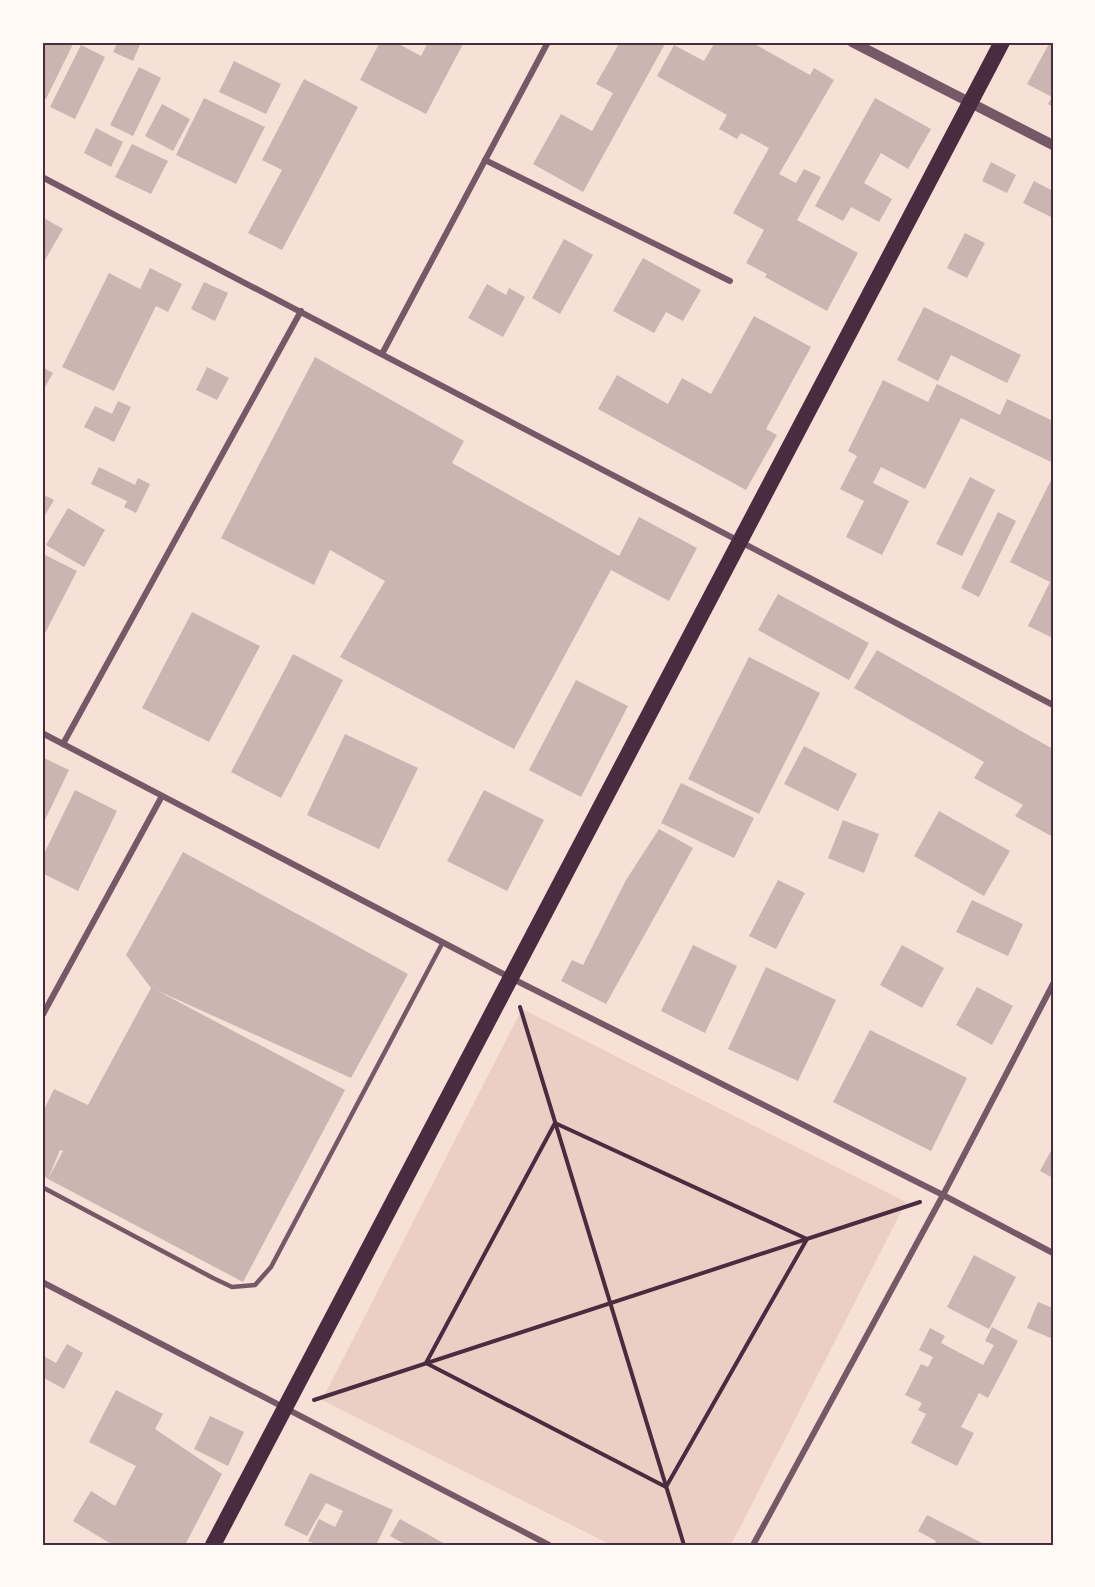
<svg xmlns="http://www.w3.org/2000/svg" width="1095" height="1587" font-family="'Space Grotesk',sans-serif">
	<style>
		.green { fill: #ebcfc5 }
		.building { fill: #ccb4b1 }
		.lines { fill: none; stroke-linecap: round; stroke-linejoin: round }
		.path { stroke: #4a2c40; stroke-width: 4 }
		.service { stroke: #755966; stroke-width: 4.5 }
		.minor { stroke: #755966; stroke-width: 6 }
		.tertiary { stroke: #755966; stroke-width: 10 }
		.trunk { stroke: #4a2c40; stroke-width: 16 }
		.neatline { fill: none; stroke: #4a2c40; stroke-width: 2 }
	</style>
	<rect width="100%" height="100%" fill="#f7e1d7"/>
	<polygon class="green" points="522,1009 906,1202 731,1545 611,1545 322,1400"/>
	<g class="building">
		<polygon points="46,42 74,42 46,99 42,97 42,50"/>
		<polygon points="118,42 141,42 133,61 113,52"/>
		<polygon points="380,42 395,42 421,56 428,42 463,44 426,114 360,80"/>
		<polygon points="620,42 666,42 583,192 533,164 561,114 592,131 613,93 596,84"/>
		<polygon points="715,42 751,42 810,75 814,68 834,80 779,174 796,183 804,169 821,177 797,220 858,253 827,311 765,277 767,274 746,263 764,230 733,213 769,148 741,133 737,139 719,129 727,115 657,76 674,45 704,61"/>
		<polygon points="1050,42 1053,42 1053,107 1048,104 1052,97 1027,84"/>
		<polygon points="81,45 105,57 75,119 50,107"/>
		<polygon points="234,61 281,84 266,114 219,92"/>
		<polygon points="139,67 161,78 133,136 110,125"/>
		<polygon points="304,79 358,107 282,250 248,233 282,170 262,160"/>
		<polygon points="204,98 265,127 236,184 176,155"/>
		<polygon points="875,98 931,129 908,169 881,153 864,183 892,199 879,222 851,207 843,221 815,206"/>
		<polygon points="162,104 190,119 173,151 145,136"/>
		<polygon points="96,128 123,142 111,167 84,153"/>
		<polygon points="132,144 168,161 151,194 115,177"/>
		<polygon points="991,162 1016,175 1007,193 982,181"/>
		<polygon points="1034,181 1053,191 1053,218 1023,203"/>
		<polygon points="42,217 63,229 42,265"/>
		<polygon points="965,233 985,243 967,278 947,268"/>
		<polygon points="564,239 593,255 560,314 532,298"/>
		<polygon points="643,258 701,290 683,321 666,312 654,333 613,311"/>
		<polygon points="150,268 182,284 168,312 156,306 114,391 62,367 109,273 140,289"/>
		<polygon points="204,282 228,293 215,321 191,309"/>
		<polygon points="487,284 506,295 509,288 525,297 503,337 468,318"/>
		<polygon points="924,307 1021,355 1007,383 951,355 938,381 897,360"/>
		<polygon points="754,316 811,347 766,429 777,435 746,490 598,409 617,375 668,404 682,378 711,394"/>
		<polygon points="315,357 464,441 452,463 619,556 639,517 697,548 669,601 611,570 514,749 340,657 385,581 330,550 314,585 221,538"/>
		<polygon points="42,367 53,373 42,392"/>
		<polygon points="207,367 229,378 217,400 196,390"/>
		<polygon points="883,380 928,402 937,384 1000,415 1007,399 1053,421 1053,463 961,418 925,489 881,467 873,483 909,501 882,555 846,537 864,501 840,489 857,456 848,451"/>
		<polygon points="118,401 131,407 114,442 84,427 95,406 112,414"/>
		<polygon points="99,467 135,485 138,478 150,484 136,513 124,507 127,501 91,484"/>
		<polygon points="1053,476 1053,638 1028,626 1050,582 1010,562"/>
		<polygon points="970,477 995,490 962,556 936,544"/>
		<polygon points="42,494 54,500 42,520"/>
		<polygon points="68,508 105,530 84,567 46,545"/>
		<polygon points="998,512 1016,521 979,597 961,588"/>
		<polygon points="43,554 77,571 42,639 42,556"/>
		<polygon points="778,594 869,643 849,680 758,630"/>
		<polygon points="192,612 260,646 209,742 142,708"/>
		<polygon points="877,650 1053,749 1053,837 1015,816 1023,805 974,778 984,762 854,688"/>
		<polygon points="293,654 343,680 281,798 231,772"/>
		<polygon points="749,657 820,693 759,814 688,779"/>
		<polygon points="576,680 628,706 581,797 529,770"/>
		<polygon points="345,734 418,768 379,849 307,815"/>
		<polygon points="804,746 857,774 838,811 784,784"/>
		<polygon points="42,757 69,770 42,826"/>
		<polygon points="681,783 754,818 734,858 661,823"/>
		<polygon points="75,790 117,811 78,891 42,873 42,858"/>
		<polygon points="484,790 544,820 507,891 447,861"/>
		<polygon points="939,811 1010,851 984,896 914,856"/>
		<polygon points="843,820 879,834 864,873 828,858"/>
		<polygon points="659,829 693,848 606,1004 561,981 572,960 583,965 626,880"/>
		<polygon points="183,852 408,974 351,1078 156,990 345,1090 243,1282 48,1179 63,1151 60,1150 48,1179 42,1174 42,1114 54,1089 88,1105 151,988 126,955"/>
		<polygon points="778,880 805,893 776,949 749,936"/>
		<polygon points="972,900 1023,924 1008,956 956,932"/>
		<polygon points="693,945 737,966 705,1033 661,1011"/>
		<polygon points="902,945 944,968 922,1008 880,985"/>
		<polygon points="766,967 836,1000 798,1081 728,1049"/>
		<polygon points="977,987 1013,1006 992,1045 956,1025"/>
		<polygon points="870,1030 967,1078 931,1151 833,1102"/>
		<polygon points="1053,1147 1053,1178 1040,1171"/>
		<polygon points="974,1255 1016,1277 989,1329 947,1307"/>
		<polygon points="1038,1302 1053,1308 1053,1339 1027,1328"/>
		<polygon points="992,1327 1018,1341 988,1398 979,1393 961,1427 974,1433 957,1466 911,1443 926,1414 918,1410 922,1403 905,1395 921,1364 928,1367 933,1357 919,1350 930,1328 945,1336 941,1343 983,1365 994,1345 985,1341"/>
		<polygon points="67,1344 83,1353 64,1389 42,1377 42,1355 56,1363"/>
		<polygon points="116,1390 163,1414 155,1429 222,1474 185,1545 113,1545 73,1521 91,1491 115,1506 136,1466 89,1442"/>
		<polygon points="210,1416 244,1432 228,1466 194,1449"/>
		<polygon points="310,1473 393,1510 376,1545 317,1545 308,1541 319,1519 335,1527 343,1511 326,1503 307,1536 284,1525"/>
		<polygon points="927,1515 986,1545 934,1545 936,1541 918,1531"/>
		<polygon points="400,1519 447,1545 406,1545 390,1536"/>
	</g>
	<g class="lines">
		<g class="path">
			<polyline points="520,1007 684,1545"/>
			<polygon points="555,1123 807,1239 666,1487 426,1363"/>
			<polyline points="314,1400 920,1202"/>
		</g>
		<polyline class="service" points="42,1187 213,1278 232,1287 255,1285 271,1267 443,942"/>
		<g class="minor">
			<polyline points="485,160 730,281"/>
			<polyline points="42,177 1053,705"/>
			<polyline points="382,354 548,42"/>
			<polyline points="42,733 511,978 943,1195 1053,1253"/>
			<polyline points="63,744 301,311"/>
			<polyline points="42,1016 162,796"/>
			<polyline points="42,1282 549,1545"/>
			<polyline points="753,1545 943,1195 1053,984"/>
		</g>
		<polyline class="tertiary" points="852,42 1053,145"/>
		<polyline class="trunk" points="213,1545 1002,42"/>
	</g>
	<rect width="1095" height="1587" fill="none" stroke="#fffaf5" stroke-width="87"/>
	<rect x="44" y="44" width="1008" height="1500" class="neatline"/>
</svg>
